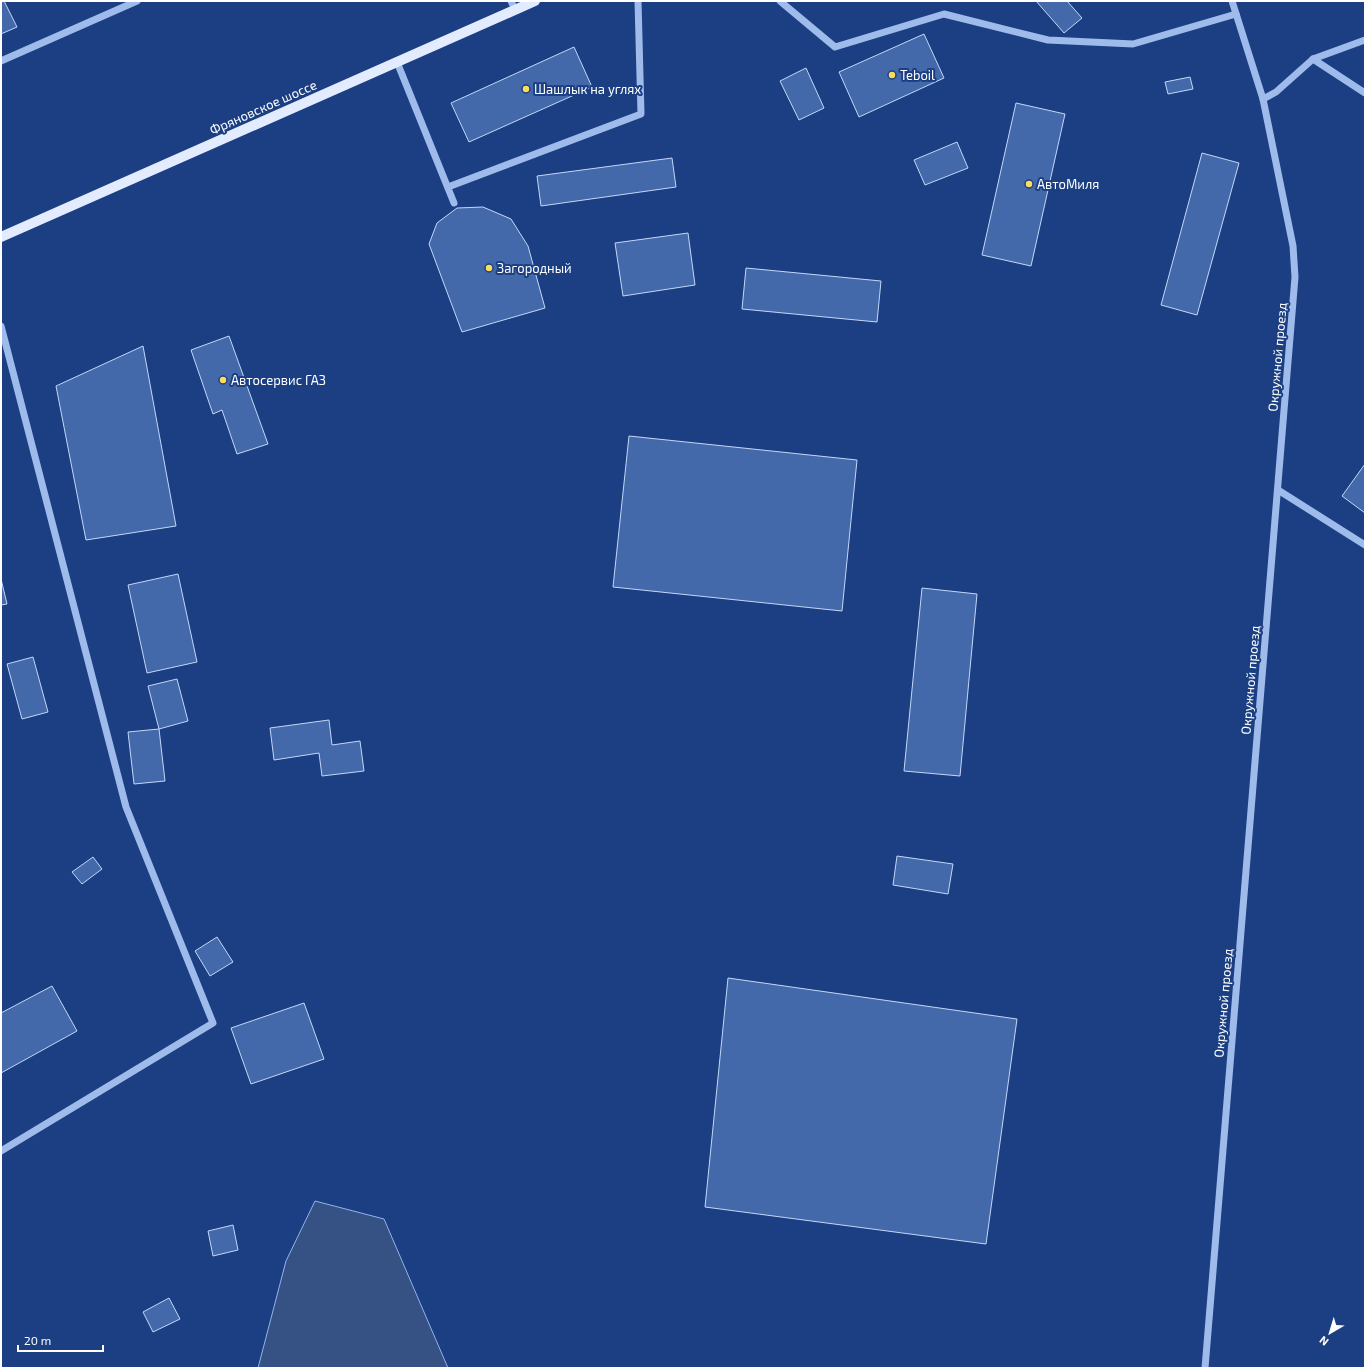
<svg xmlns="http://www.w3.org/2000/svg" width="1366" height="1369" font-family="'Exo 2',sans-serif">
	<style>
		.water { fill: #365183; stroke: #92b4ed }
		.building { fill: #4369ab; stroke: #c4d7f8 }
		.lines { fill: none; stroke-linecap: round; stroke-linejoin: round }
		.minor { stroke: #9fbbeb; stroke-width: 7 }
		.major { stroke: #e3ebff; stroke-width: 10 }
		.poi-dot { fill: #fcdc5b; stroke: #1b3f82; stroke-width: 1.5 }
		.labels { text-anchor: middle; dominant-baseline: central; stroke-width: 4; stroke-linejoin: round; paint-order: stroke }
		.poi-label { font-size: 13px; fill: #fff; stroke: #1b3f82; text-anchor: start }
		.street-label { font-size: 13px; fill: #fff; stroke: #1b3f82 }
	</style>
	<rect width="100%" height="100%" fill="#1b3f82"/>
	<polygon class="water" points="315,1201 384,1219 448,1368 258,1368 286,1261"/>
	<g class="building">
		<polygon points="1,1 4,1 17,27 1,34"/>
		<polygon points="1036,1 1067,1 1082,18 1064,33"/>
		<polygon points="924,34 944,78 859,117 839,72"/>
		<polygon points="574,47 592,87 469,142 451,103"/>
		<polygon points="806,68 824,108 799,120 780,81"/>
		<polygon points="1190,77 1193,89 1168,94 1165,82"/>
		<polygon points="1016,103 1065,114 1031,266 982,255"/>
		<polygon points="957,142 968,168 925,185 914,160"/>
		<polygon points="1202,153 1239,163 1197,315 1161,305"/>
		<polygon points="672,158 676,187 541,206 537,176"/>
		<polygon points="483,207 511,219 528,246 545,308 462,332 429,244 437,223 457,208"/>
		<polygon points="688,233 695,285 623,296 615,243"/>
		<polygon points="746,268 881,281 877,322 742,309"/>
		<polygon points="229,336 268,444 237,454 222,410 213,414 191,350"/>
		<polygon points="143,346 176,526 86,540 56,386"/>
		<polygon points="629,436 857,460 842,611 613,587"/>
		<polygon points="1365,464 1365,513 1342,496"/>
		<polygon points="178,574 197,662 147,673 128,585"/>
		<polygon points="1,579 7,604 1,605"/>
		<polygon points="922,588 977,594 960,776 904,771"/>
		<polygon points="33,657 48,712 22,719 7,664"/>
		<polygon points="177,679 188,721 159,729 148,686"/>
		<polygon points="329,720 332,745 360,741 364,771 322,776 319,753 274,760 270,728"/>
		<polygon points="159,729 165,781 134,784 128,732"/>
		<polygon points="897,856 953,864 948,894 893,885"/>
		<polygon points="93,857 102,869 82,884 72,872"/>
		<polygon points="217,937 233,962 210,976 195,951"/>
		<polygon points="728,978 1017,1019 986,1244 705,1207"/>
		<polygon points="52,986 77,1031 1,1073 1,1013"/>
		<polygon points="304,1003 324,1059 251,1084 231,1028"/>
		<polygon points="233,1225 238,1250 213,1256 208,1231"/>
		<polygon points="169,1298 180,1319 153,1332 143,1312"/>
	</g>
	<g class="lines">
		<g class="minor">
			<polyline points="511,1 515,10"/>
			<polyline points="780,1 835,47 944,14 1048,40 1133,44 1236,14"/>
			<polyline points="1313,59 1365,93"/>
			<polyline points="1,61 137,1"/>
			<polyline points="397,62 454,203"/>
			<polyline points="1263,99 1276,92 1313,59 1365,40"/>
			<polyline points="448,187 641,114 638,1"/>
			<polyline points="1,326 126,807 213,1023 1,1151"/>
			<polyline points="1278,490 1365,545"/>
			<polyline points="1205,1368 1295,277 1293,246 1263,99 1232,1"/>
		</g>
		<polyline class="major" points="1,237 535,1"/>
	</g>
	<g class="poi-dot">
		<circle cx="892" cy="75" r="4"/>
		<circle cx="526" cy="89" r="4"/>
		<circle cx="1029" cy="184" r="4"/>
		<circle cx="489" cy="268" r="4"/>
		<circle cx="223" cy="380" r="4"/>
	</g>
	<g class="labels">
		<g class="poi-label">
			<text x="900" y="75">Teboil</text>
			<text x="534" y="89">Шашлык на углях</text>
			<text x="1037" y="184">АвтоМиля</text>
			<text x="497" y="268">Загородный</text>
			<text x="231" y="380">Автосервис ГАЗ</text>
		</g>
		<g class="street-label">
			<text transform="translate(263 107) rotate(-24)">Фряновское шоссе</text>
			<text transform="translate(1277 357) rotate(-85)">Окружной проезд</text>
			<text transform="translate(1250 680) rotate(-85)">Окружной проезд</text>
			<text transform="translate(1223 1003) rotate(-85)">Окружной проезд</text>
		</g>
	</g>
	<rect width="1366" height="1369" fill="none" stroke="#ffffff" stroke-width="4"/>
	<g transform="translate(1330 1333) rotate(218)" stroke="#1b3f82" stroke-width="3" paint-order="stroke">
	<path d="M0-3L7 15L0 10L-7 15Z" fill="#ffffff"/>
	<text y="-6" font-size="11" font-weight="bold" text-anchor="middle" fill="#ffffff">N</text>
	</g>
	<path d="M18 1345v6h85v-6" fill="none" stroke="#ffffff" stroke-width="2"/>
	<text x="24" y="1345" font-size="12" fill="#ffffff" stroke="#1b3f82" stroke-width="3" paint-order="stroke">20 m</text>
</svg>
